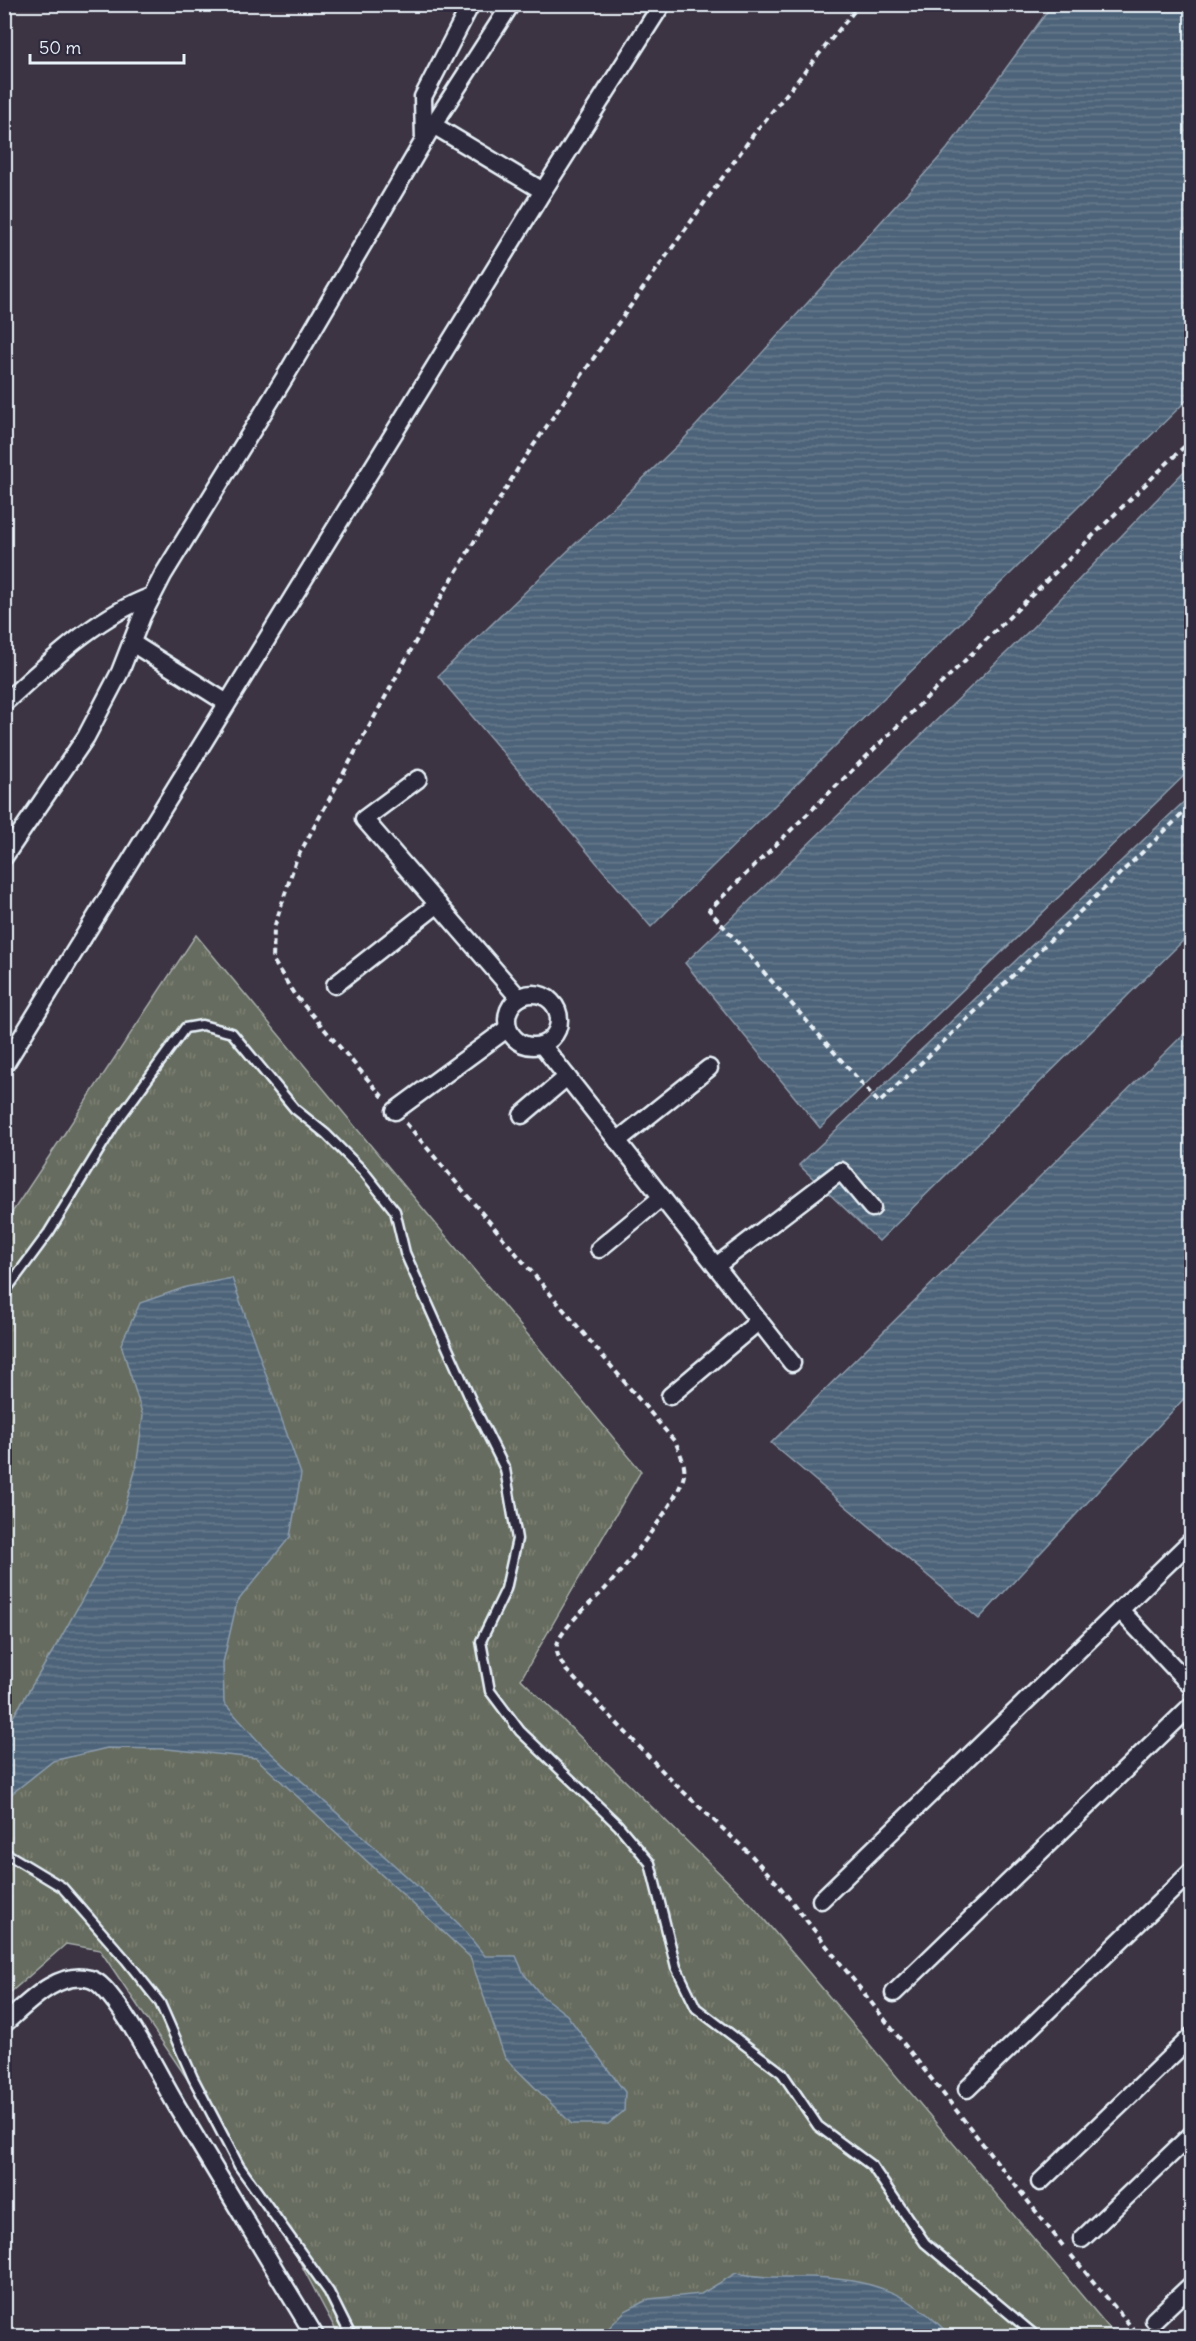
<svg xmlns="http://www.w3.org/2000/svg" width="1196" height="2341" font-family="Delius,sans-serif">
	<style>
		.grass { fill: url(#grass-tufts); stroke: #a7aeab; stroke-width: 1.5 }
		.water { fill: url(#water-rules); stroke: #8c9cac; stroke-width: 1.5 }
		.lines { fill: none; stroke-linecap: round; stroke-linejoin: round }
		.service-casing { stroke: #e8f1f8; stroke-width: 13 }
		.minor-casing { stroke: #e8f1f8; stroke-width: 21 }
		.path { stroke: #e8f1f8; stroke-width: 4; stroke-dasharray: 6 4.5; stroke-linecap: butt }
		.service { stroke: #2f2a3d; stroke-width: 8 }
		.minor { stroke: #2f2a3d; stroke-width: 16 }
	</style>
	<defs>
		<pattern id="grass-tufts" width="24" height="20" patternUnits="userSpaceOnUse" patternTransform="scale(1.5)"><rect width="24" height="20" fill="#666c5e"/><path d="M3 7l-1-3M5 7V3M7 7l1-3M15 17l-1-3M17 17v-4M19 17l1-3" fill="none" stroke="#7c8176"/></pattern>
		<pattern id="water-rules" width="6" height="5" patternUnits="userSpaceOnUse" patternTransform="scale(1.5)"><rect width="6" height="5" fill="#4e6479"/><path d="M0 2.5h6" fill="none" stroke="#687b8d"/></pattern>
	</defs>
	<rect width="100%" height="100%" fill="#3c3443"/>
	<filter id="ink" filterUnits="userSpaceOnUse"><feTurbulence type="fractalNoise" baseFrequency=".0167" numOctaves="2"/><feDisplacementMap in="SourceGraphic" scale="12" xChannelSelector="R" yChannelSelector="G"/><feConvolveMatrix kernelMatrix="1 2 1 2 8 2 1 2 1" color-interpolation-filters="sRGB"/></filter>
	<g filter="url(#ink)">
		<polygon class="grass" points="196,935 641,1471 521,1679 751,1904 1116,2336 339,2336 259,2185 100,1950 66,1944 5,1997 5,1223"/>
		<g class="water">
			<polygon points="1052,5 1103,5 1130,11 1146,5 1191,5 1191,396 651,927 438,676 683,440 947,149"/>
			<polygon points="1191,464 1191,769 820,1128 685,963 1030,630"/>
			<polygon points="1191,795 1191,933 879,1241 799,1165"/>
			<polygon points="1191,1027 1191,1391 979,1619 771,1443"/>
			<polygon points="232,1278 301,1474 290,1537 237,1602 223,1663 224,1703 260,1743 459,1924 485,1956 516,1956 524,1974 541,1995 567,2015 625,2092 624,2111 608,2124 572,2124 505,2058 470,1957 256,1758 167,1749 107,1748 53,1761 5,1799 5,1730 60,1639 116,1538 136,1468 143,1416 121,1344 140,1303 186,1287"/>
			<path d="M 736,2273 C 759,2278 782,2277 805,2277 C 866,2278 909,2290 950,2336 L 601,2336 L 625,2311 L 649,2299 L 701,2294 Z"/>
		</g>
		<g class="lines">
			<g class="service-casing">
				<g id="service">
					<polyline points="4,1293 49,1232 115,1124 185,1028 202,1025 232,1033 295,1109 326,1134 364,1172 395,1211 405,1253 474,1407 505,1469 517,1539 506,1589 481,1641 490,1691 520,1731 618,1825 650,1863 676,1967 696,2008 782,2073 818,2126 872,2166 925,2243 1036,2336"/>
					<polyline points="4,1852 62,1887 126,1960 160,2003 193,2078 239,2166 329,2292 351,2336"/>
				</g>
			</g>
			<g class="minor-casing">
				<g id="minor">
					<polyline points="433,125 543,191"/>
					<polyline points="424,140 423,97 471,4"/>
					<polyline points="132,643 227,703"/>
					<path d="M 4,703 C 49,663 95,617 152,596"/>
					<polyline points="418,779 364,819 519,998"/>
					<polyline points="4,857 86,737 120,672 142,616 163,575 285,377 433,125 511,4"/>
					<polyline points="335,985 438,904"/>
					<circle cx="533" cy="1020" r="26"/>
					<polyline points="542,1045 792,1363"/>
					<polyline points="4,1066 543,191 662,4"/>
					<polyline points="395,1111 508,1028"/>
					<polyline points="522,1115 567,1077"/>
					<polyline points="617,1141 709,1068"/>
					<polyline points="599,1249 662,1197"/>
					<polyline points="716,1266 841,1171 872,1208"/>
					<polyline points="670,1396 759,1321"/>
					<polyline points="1120,1610 1192,1687"/>
					<polyline points="821,1900 1192,1540"/>
					<polyline points="894,1993 1192,1705"/>
					<path d="M 4,2024 C 27,2004 57,1970 90,1979 C 102,1982 112,1998 119,2007 C 143,2041 160,2078 181,2113 C 226,2188 270,2262 315,2336"/>
					<polyline points="967,2089 1192,1871"/>
					<polyline points="1040,2182 1192,2036"/>
					<polyline points="1082,2239 1192,2134"/>
					<polyline points="1154,2320 1192,2284"/>
				</g>
			</g>
			<g class="path">
				<polyline points="1192,439 709,910 879,1103 1192,805"/>
				<polyline points="383,1097 294,994 273,960 274,928 296,860 428,619 520,465 604,343 753,135 860,4"/>
				<path d="M 406,1123 L 676,1443 C 680,1453 686,1465 684,1475 C 680,1499 624,1569 605,1589 C 593,1601 561,1628 557,1645 C 555,1654 562,1663 566,1670 L 674,1783 L 750,1854 L 777,1883 L 1064,2247"/>
				<polyline points="1071,2255 1139,2336"/>
			</g>
			<use href="#service" class="service"/>
			<use href="#minor" class="minor"/>
		</g>
	</g>
	<rect width="1196" height="2341" fill="none" stroke="#2f2a3d" stroke-width="24"/>
	<rect x="12" y="12" width="1172" height="2317" fill="none" stroke="#e8f1f8" stroke-width="2" filter="url(#ink)"/>
	<path d="M30 54v9h154v-9" fill="none" stroke="#e8f1f8" stroke-width="3"/>
	<text x="39" y="54" font-size="18" fill="#e8f1f8" stroke="#2f2a3d" stroke-width="4.5" paint-order="stroke">50 m</text>
</svg>
